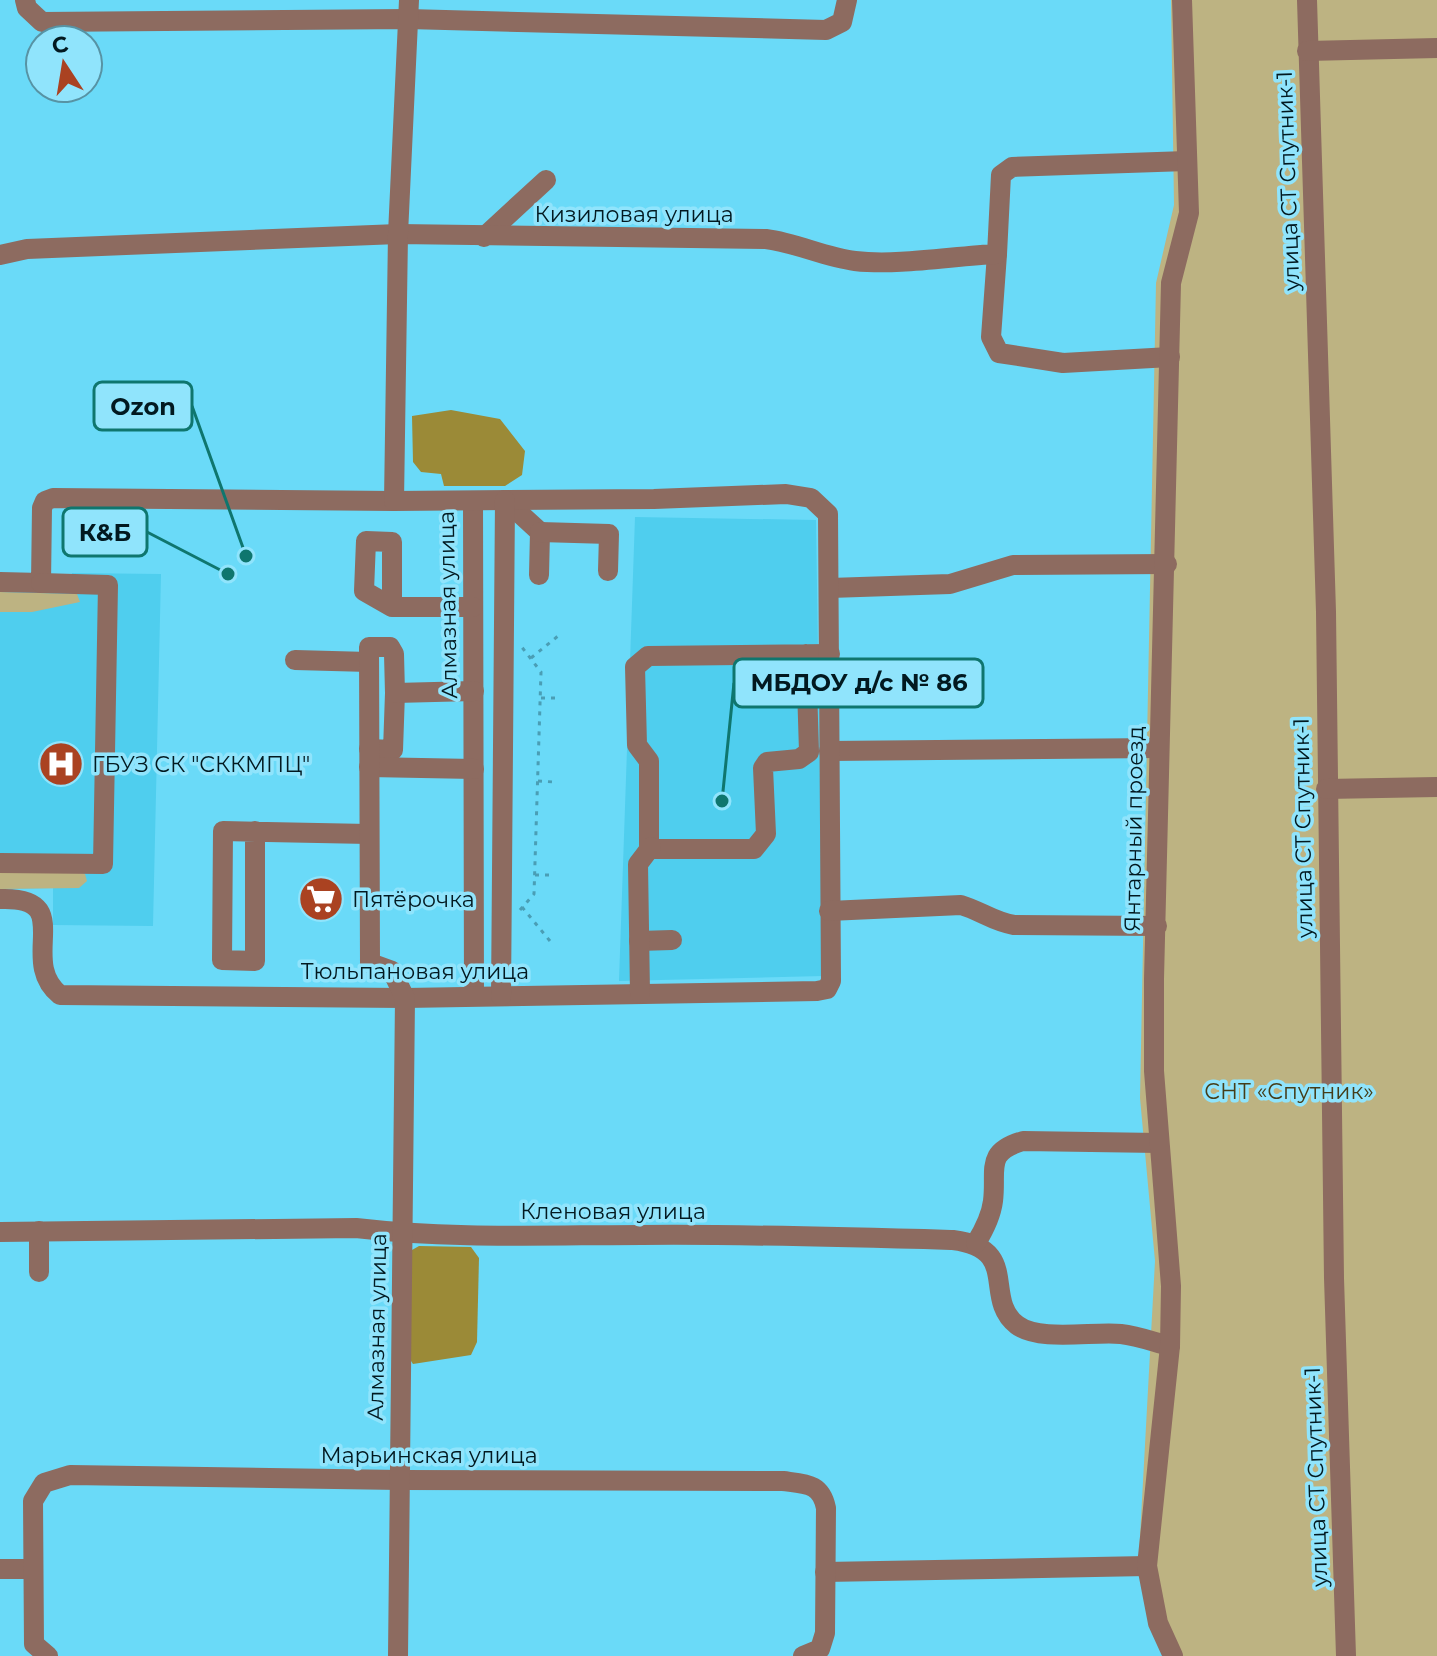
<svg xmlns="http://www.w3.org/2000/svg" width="1437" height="1656" font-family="Montserrat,sans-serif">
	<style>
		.built { fill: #4fceee }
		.green { fill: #bdb382 }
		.forest { fill: #9b8a37 }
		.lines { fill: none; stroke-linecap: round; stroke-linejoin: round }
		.path { stroke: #4a9eb5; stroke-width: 3; stroke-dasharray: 4 6; stroke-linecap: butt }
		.minor { stroke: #8d6b60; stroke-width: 20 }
		.labels { text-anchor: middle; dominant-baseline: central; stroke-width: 7; stroke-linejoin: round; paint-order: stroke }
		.street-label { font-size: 22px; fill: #021920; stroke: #90e4fc }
		.poi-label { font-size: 22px; fill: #021920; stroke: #90e4fc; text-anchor: start }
		.park-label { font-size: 22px; fill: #453d19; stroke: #90e4fc }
		.leader { fill: none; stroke: #0f766e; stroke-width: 3 }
		.callout-dot { fill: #0f766e; stroke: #90e4fc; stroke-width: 3 }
		.callout { fill: #90e4fc; stroke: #0f766e; stroke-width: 3 }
		.callout-label { font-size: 24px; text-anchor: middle; font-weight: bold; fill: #021920 }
	</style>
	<rect width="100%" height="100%" fill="#6adaf8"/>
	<g class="built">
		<polygon points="635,517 816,520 823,976 619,981"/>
		<polygon points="72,573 161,574 153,926 53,925 53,888 0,889 0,592 70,593"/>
	</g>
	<g class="green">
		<polygon points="1171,0 1437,0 1437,1656 1171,1656 1139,1555 1155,1261 1140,1098 1156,283 1174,205"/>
		<polygon points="0,592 77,594 80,602 32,612 0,612"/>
		<polygon points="0,871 79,871 85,874 87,881 79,888 0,889"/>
	</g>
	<g class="forest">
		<polygon points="451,410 500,419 525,451 522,475 505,486 444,486 441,474 421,472 413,462 412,416"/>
		<polygon points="419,1246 471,1247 479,1258 477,1342 471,1355 413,1364 409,1358 412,1250"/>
	</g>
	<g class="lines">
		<g class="path">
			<polyline points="531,658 558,636"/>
			<polyline points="541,698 557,698"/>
			<polyline points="538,781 554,782"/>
			<polyline points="535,875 552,875"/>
			<polyline points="522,907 550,941"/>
			<polyline points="520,910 534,894 541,672 521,646"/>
		</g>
		<g class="minor">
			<polyline points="25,0 27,8 42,22 408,19 826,30 842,22 847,0"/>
			<polyline points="1307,0 1326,612 1334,1278 1346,1656"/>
			<polyline points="1307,51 1437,48"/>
			<polyline points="484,237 546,180"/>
			<polyline points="997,254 991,337 999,353 1063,363 1170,357"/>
			<path d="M 0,255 L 27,249 L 398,234 L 766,239 C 797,243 824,257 855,261 C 898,266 953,256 997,254 L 1001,175 L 1012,167 L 1187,161"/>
			<polyline points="505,500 540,532 539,575"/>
			<polyline points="473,501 474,996"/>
			<polyline points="540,532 609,534 608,571"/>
			<polyline points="0,582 41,583 42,508 45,501 53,498 394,501"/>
			<polyline points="830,588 950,584 1013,565 1167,564"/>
			<polyline points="392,607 364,591 366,541 392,542 392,607 473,607"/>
			<polyline points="806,654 809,752 799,759 767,762 763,768 766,834 754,849 654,849 649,845 649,761 637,745 635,667 648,656 830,654"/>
			<polyline points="295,660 369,662"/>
			<polyline points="369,749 393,750 395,693"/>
			<polyline points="829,751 1158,748"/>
			<polyline points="369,767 474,769"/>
			<polyline points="1326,789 1437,787"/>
			<polyline points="255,831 255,961 222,960 223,831 369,834"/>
			<polyline points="0,863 103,864 108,585 41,583"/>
			<path d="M 0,899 C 79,896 16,960 60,995 L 405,998 L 817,991 L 827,989 L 831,981 L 828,514 L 811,498 L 786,494 L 654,499 L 394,501 L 398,234 L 409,0"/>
			<path d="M 829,911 L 961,905 C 981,911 994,922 1014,925 L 1157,926"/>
			<polyline points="639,941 672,940"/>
			<polyline points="640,993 638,864 651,847"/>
			<polyline points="501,996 505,500"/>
			<path d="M 0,1232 L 356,1228 C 450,1239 546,1235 642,1235 C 746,1234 849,1237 953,1240 C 1022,1249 982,1298 1017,1325 C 1039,1342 1094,1331 1121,1334 C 1138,1336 1154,1342 1170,1346"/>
			<path d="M 976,1243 C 984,1230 991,1217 993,1201 C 997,1170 984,1152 1023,1141 L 1159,1143"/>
			<polyline points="39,1272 39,1231"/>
			<polyline points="0,1569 33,1569"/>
			<polyline points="825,1572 1147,1566"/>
			<path d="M 48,1656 L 34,1644 L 33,1501 L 44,1483 L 70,1475 L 399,1480 L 783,1481 C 806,1484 821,1483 826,1508 L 825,1633 L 820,1649 L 803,1656"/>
			<polyline points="398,1656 405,998 392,971 370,963 369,647 390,647 394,654 395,693 474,691"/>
			<polyline points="1173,1656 1158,1623 1147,1566 1170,1346 1171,1286 1154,1071 1154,979 1171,283 1189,213 1182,0"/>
		</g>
	</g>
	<defs>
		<g id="hospital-disc" transform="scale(2.3)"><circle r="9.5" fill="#aa4221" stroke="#90e4fc"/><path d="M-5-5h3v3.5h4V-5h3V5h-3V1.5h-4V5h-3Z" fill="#fff"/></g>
		<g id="supermarket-disc" transform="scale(2.3)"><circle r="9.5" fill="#aa4221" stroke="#90e4fc"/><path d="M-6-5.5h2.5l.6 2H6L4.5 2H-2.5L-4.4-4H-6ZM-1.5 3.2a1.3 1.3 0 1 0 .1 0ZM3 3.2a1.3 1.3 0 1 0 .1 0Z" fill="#fff"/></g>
	</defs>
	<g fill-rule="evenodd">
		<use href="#hospital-disc" x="61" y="764"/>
		<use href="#supermarket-disc" x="321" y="899"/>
	</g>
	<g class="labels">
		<g class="street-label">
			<text transform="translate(1288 181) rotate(-92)">улица СТ Спутник-1</text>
			<text x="634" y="214">Кизиловая улица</text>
			<text transform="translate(448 605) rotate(-91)">Алмазная улица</text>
			<text transform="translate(1303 828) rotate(-91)">улица СТ Спутник-1</text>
			<text transform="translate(1134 829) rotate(-89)">Янтарный проезд</text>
			<text x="415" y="971">Тюльпановая улица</text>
			<text x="613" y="1211">Кленовая улица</text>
			<text transform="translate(377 1327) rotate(-89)">Алмазная улица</text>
			<text x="429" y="1455">Марьинская улица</text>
			<text transform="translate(1316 1477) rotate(-92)">улица СТ Спутник-1</text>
		</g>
		<g class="poi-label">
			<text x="92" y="764">ГБУЗ СК "СККМПЦ"</text>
			<text x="352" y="899">Пятёрочка</text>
		</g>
		<g class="park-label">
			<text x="1289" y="1091">СНТ «Спутник»</text>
		</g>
	</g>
	<path class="leader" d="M246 556L192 406M228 574L147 532M722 801L734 683"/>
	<g class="callout-dot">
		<circle cx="246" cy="556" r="8"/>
		<circle cx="228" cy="574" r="8"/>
		<circle cx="722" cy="801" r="8"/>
	</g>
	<g class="callout">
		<rect x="94" y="382" width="98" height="48" rx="8"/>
		<rect x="63" y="508" width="84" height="48" rx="8"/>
		<rect x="734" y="659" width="249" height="48" rx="8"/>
	</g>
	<g class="callout-label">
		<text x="143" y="415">Ozon</text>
		<text x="105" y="541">К&amp;Б</text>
		<text x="859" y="691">МБДОУ д/с № 86</text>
	</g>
	<g transform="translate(64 64) rotate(348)"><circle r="38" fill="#90e4fc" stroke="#5793a4" stroke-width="2"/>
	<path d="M0-6L14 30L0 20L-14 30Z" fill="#aa4221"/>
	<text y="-12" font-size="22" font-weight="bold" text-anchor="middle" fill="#021920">С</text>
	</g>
</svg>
